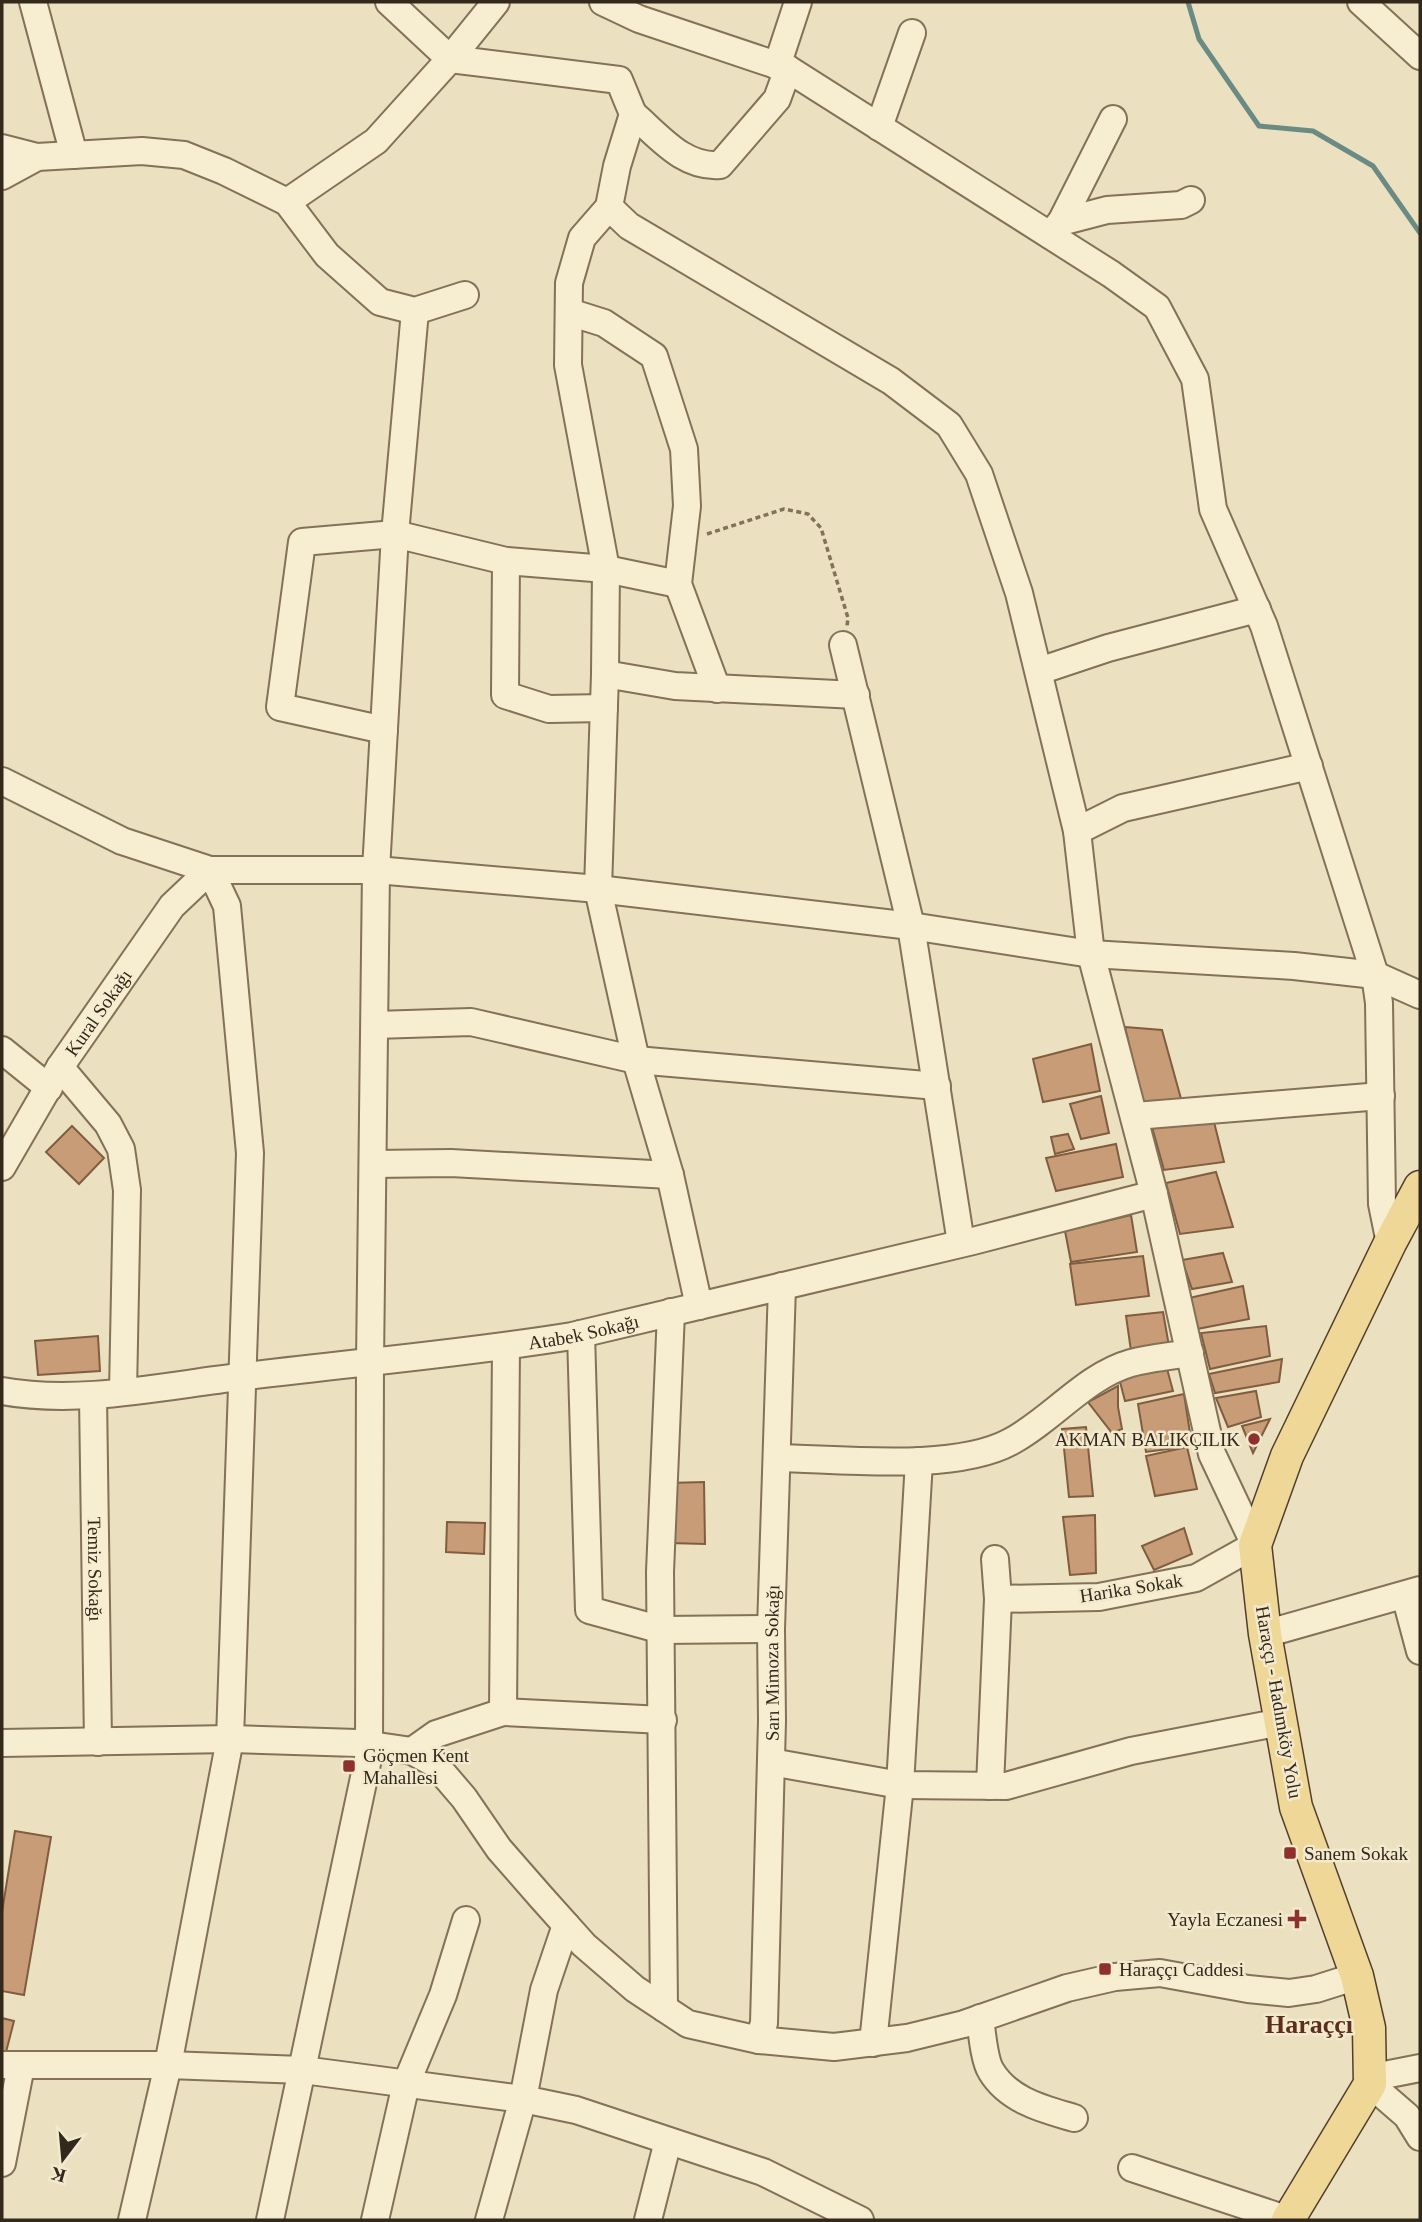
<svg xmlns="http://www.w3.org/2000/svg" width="1422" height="2222" font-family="'Times New Roman',serif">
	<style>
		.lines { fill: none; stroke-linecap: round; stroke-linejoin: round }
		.stream { stroke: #6a8a84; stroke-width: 5 }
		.building { fill: #c89c76; stroke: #805d3f; stroke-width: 2 }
		.minor-casing { stroke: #837158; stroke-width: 30 }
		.major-casing { stroke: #503f2d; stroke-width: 35 }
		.path { stroke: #837158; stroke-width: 3.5; stroke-dasharray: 5 3.5; stroke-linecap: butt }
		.minor { stroke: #f7edd1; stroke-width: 26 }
		.major { stroke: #eed797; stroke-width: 32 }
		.poi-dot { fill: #8e302b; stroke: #f3eace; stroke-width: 2.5 }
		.labels { text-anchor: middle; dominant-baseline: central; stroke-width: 5; stroke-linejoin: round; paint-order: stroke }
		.street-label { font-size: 19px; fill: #33281c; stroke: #f3eace }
		.poi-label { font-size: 19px; fill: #33281c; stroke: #f3eace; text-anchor: start }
		.district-label { font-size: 26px; font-weight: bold; fill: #5d2e1e; stroke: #f3eace }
	</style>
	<rect width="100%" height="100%" fill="#ebe0bf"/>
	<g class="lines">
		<polyline class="stream" points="1188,2 1199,39 1259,126 1313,131 1373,166 1420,233"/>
	</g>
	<g class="building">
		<polygon points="1125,1027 1162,1030 1183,1106 1145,1112"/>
		<polygon points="1091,1044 1100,1091 1043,1102 1033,1059"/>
		<polygon points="1101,1096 1109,1133 1081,1139 1070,1104"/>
		<polygon points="1213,1118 1224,1162 1164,1170 1152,1127"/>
		<polygon points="72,1126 104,1158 79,1184 46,1152"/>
		<polygon points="1068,1134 1074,1149 1055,1154 1051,1137"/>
		<polygon points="1116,1144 1123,1177 1056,1191 1046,1158"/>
		<polygon points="1216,1172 1233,1227 1180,1234 1166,1183"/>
		<polygon points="1131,1215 1137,1252 1071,1262 1065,1231"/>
		<polygon points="1223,1253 1232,1282 1192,1289 1182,1260"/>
		<polygon points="1143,1256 1149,1296 1076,1305 1070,1264"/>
		<polygon points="1243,1286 1249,1319 1197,1329 1189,1298"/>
		<polygon points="1163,1312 1169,1346 1131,1351 1126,1316"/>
		<polygon points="1266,1326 1270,1356 1210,1369 1201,1333"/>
		<polygon points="98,1336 100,1371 38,1375 35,1341"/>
		<polygon points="1282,1359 1279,1382 1215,1393 1209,1374"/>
		<polygon points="1166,1365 1173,1391 1125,1401 1118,1374"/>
		<polygon points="1118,1386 1118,1407 1122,1429 1112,1433 1088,1402"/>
		<polygon points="1256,1391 1261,1417 1228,1427 1216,1398"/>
		<polygon points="1184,1394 1192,1446 1146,1452 1138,1404"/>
		<polygon points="1270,1419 1253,1453 1242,1426"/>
		<polygon points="1086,1427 1093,1496 1069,1497 1062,1429"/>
		<polygon points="1187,1447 1197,1489 1155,1496 1146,1456"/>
		<polygon points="704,1482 705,1544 669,1543 668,1483"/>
		<polygon points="1095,1515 1096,1573 1070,1575 1063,1517"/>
		<polygon points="447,1522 485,1523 484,1554 446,1552"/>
		<polygon points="1184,1528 1192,1554 1154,1570 1142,1546"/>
		<polygon points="15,1831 51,1837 24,1995 2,1991 2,1912"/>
		<polygon points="2,2018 14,2021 5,2056 2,2055"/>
	</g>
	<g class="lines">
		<g class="minor-casing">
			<g id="minor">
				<polyline points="33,2 74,155"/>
				<polyline points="389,2 450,59 619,80 633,114 617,166 609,207 582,238 569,283 568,365 606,569 605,674 598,889 636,1060 670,1175 699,1306"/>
				<polyline points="603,2 639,19 788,69 1111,274 1157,307 1195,379 1213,509 1264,626 1375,975 1379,1003 1382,1204 1390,1243"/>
				<polyline points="1361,2 1420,56"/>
				<polyline points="777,66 798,2"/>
				<path d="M 633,114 C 659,136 683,168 720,165 L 777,99 L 788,69"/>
				<polyline points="879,127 912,33"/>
				<polyline points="2,148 37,157"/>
				<polyline points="2,176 37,157 142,151 184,155 224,171 287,202 327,255 380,302 415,311 465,295"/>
				<polyline points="287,202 376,141 450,59 496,2"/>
				<polyline points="609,207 629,226 891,381 949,425 979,474 1019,593 1077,831 1091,954 1154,1194 1212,1454 1255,1545 1196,1578 1099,1597 998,1599"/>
				<polyline points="1061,222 1113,119"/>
				<polyline points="1050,235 1061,222 1107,210 1181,205 1191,200"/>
				<polyline points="569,312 604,323 654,356 684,449 687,506 678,584 717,689"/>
				<polyline points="506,561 505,695 549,709 604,708"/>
				<polyline points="843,645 911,926 961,1243"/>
				<polyline points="1039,671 1108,648 1257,609"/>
				<polyline points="605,674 675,686 856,695"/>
				<polyline points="384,730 280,707 302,542 395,534 506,561 606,569 678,584"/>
				<polyline points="2,781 122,841 210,870 376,870 598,889 911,926 1091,954 1294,966 1375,975 1420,995"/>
				<polyline points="1077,831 1123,808 1309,766"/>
				<polyline points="375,1025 471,1022 636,1060 937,1086"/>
				<polyline points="2,1050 49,1088"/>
				<polyline points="60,1067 108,1124 121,1149 127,1190 123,1392"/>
				<polyline points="1135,1116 1381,1096"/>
				<polyline points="374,1164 451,1163 670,1175"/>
				<path id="s1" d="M 2,1167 L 60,1067 L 172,906 L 210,870 L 227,906 L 250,1153 L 230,1739 L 168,2065 L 132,2220"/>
				<polyline points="581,1334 589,1610 662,1630 771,1629"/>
				<path id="s2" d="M 2,1391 C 79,1405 163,1386 239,1377 C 350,1363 461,1354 572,1336 L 973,1241 L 1154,1194"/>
				<path id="s3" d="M 93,1397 L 98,1742"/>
				<path d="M 777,1458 C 841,1459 954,1472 1010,1442 C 1052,1420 1085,1376 1131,1363 C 1150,1358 1171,1356 1190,1353"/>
				<polyline points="1405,1595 1420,1651"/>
				<polyline points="1265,1634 1420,1590"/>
				<polyline points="503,1712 663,1720"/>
				<polyline points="2,1743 230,1739 357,1743 412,1751 434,1763 464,1798 499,1849 541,1897 584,1945 635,1989 688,2024 759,2040 834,2047 907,2038 964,2024 1067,1988 1115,1977 1160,1973 1248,1989 1289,1993 1316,1989 1357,1976"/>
				<polyline points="412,1751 436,1734 503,1712 506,1347"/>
				<polyline points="771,1762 900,1785 1006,1786 1131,1751 1281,1722"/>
				<polyline points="990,1786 998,1599 995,1559"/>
				<polyline points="566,1925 544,1990 523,2099 576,2110 763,2172 860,2220"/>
				<polyline points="664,2008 660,1572 671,1312"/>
				<path d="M 980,2018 C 982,2032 984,2060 991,2071 C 1009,2101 1044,2109 1074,2118"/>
				<path id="s4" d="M 759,2040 L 764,2023 L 772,1721 L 771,1629 L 782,1286"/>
				<polyline points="873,2043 900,1785 919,1461"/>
				<polyline points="2,2065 168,2065 303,2070 523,2099 489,2220"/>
				<polyline points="1369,2078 1420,2068"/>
				<polyline points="1370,2084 1407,2116 1420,2137"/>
				<polyline points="2,2163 21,2066"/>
				<polyline points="1132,2168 1289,2220"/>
				<polyline points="270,2220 369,1754 370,1362 376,870 395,534 415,311"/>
				<polyline points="375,2220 406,2084 443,1995 466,1920"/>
				<polyline points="648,2220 668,2141"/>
			</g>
		</g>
		<g class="major-casing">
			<polyline id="major" points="1288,2220 1370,2084 1369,2028 1357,1976 1296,1807 1265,1634 1255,1545 1287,1456 1390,1243 1420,1187"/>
		</g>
		<polyline class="path" points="707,534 784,509 808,514 821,528 848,618 847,626"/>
		<use href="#minor" class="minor"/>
		<use href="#major" class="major"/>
	</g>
	<g class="poi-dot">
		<circle cx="1254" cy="1439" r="7"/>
		<rect x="342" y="1759" width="14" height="14" rx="3.5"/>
		<rect x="1283" y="1846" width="14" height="14" rx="3.5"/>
		<path d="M1293.5 1908.5h7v7h7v7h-7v7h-7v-7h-7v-7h7z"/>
		<rect x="1098" y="1962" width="14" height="14" rx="3.5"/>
	</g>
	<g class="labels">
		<g class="street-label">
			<text stroke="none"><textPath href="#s1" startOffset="182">Kural Sokağı</textPath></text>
			<text stroke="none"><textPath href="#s2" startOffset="586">Atabek Sokağı</textPath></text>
			<text stroke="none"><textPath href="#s3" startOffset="172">Temiz Sokağı</textPath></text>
			<text transform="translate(1131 1588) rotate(-9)">Harika Sokak</text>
			<text stroke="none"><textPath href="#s4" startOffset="378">Sarı Mimoza Sokağı</textPath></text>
			<text transform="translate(1279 1702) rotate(80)">Haraççı - Hadımköy Yolu</text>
		</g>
		<g class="poi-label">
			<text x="1240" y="1439" text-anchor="end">AKMAN BALIKÇILIK</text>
			<text x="363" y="1755">Göçmen Kent<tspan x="363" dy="22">Mahallesi</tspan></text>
			<text x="1304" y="1853">Sanem Sokak</text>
			<text x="1283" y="1919" text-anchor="end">Yayla Eczanesi</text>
			<text x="1119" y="1969">Haraççı Caddesi</text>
		</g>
		<g class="district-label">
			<text x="1309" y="2024">Haraççı</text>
		</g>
	</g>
	<rect width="1422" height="2222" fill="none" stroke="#33281c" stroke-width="7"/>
	<g transform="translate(63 2159) rotate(196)" stroke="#f3eace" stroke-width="5" paint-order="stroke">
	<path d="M0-5L12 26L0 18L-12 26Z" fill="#33281c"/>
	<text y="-10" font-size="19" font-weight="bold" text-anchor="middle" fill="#33281c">K</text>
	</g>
</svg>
